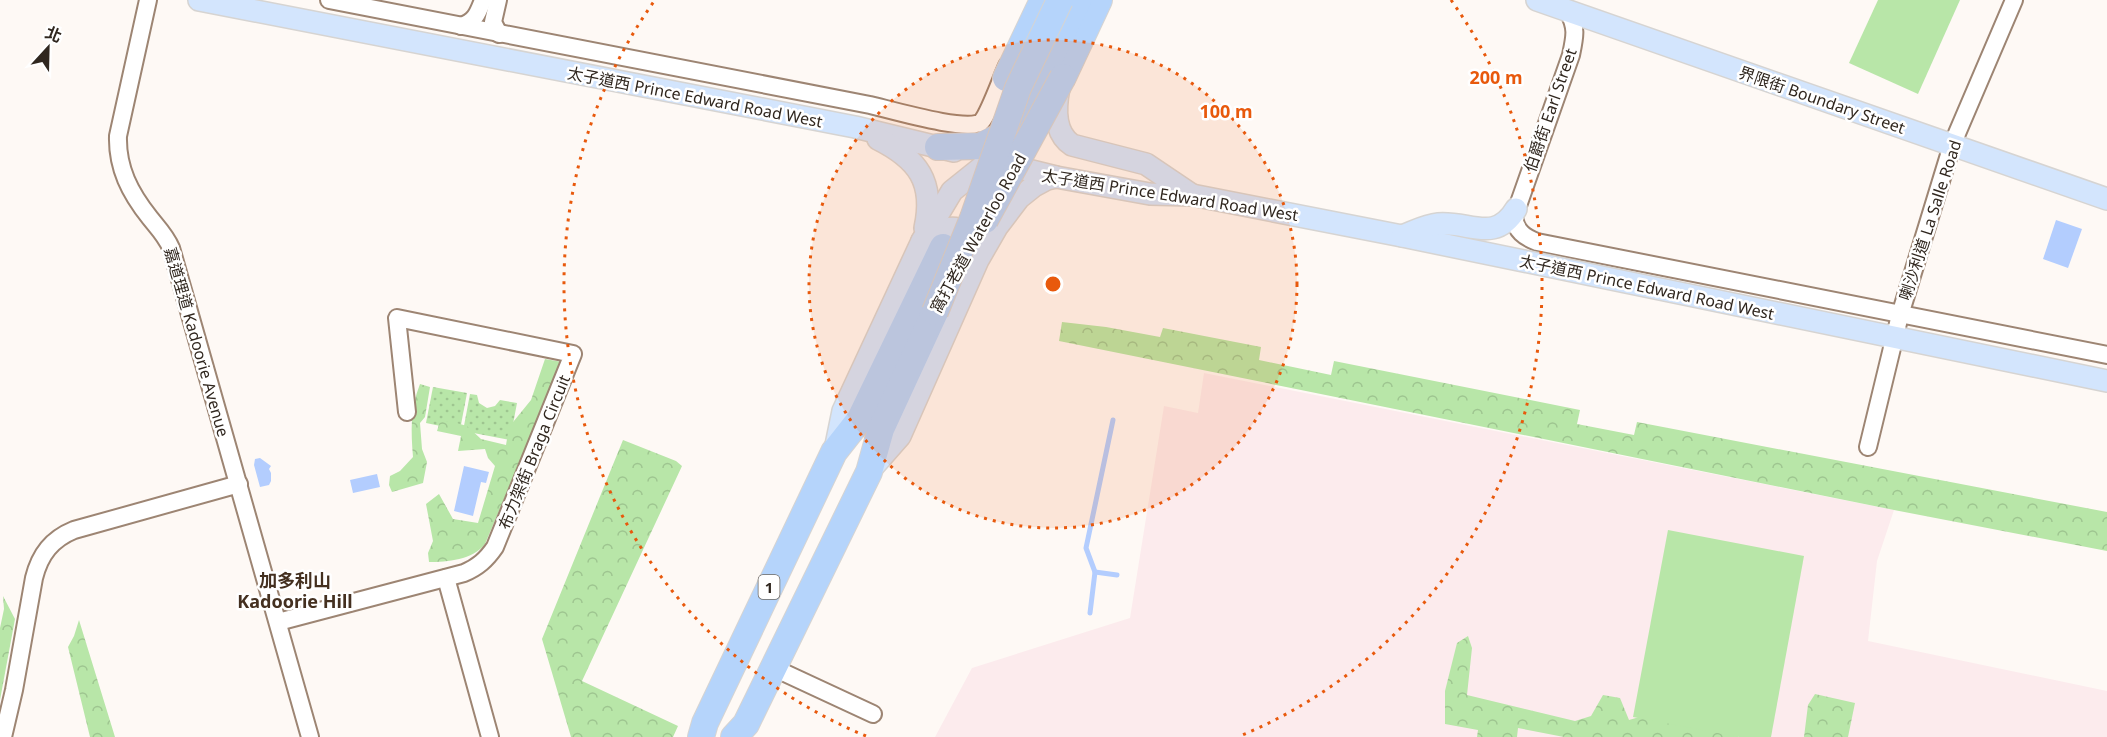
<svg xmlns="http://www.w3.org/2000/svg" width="2107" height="737" font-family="'Noto Sans','Noto Sans TC',sans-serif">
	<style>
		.medical { fill: #fcebed }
		.grass { fill: url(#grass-dots) }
		.forest { fill: url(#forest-crowns) }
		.garden { fill: #b8e6a8 }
		.water { fill: #b3cdfe }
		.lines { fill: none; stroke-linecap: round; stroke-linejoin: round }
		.stream { stroke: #b3cdfe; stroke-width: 5 }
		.minor-casing { stroke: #9d8573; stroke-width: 20 }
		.major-casing { stroke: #d6d4d2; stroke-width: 24 }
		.highway-casing { stroke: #d6d4d2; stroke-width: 28 }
		.minor { stroke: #fff; stroke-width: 16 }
		.major { stroke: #d3e5fd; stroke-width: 21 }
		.highway { stroke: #b5d4fb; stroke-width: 26 }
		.highway-bridge-casing { stroke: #d6d4d2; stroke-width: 28; stroke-linecap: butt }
		.highway-bridge { stroke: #b5d4fb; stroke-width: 26 }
		.ring { fill: none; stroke: #e8590c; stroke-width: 3; stroke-dasharray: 3 6 }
		.labels { text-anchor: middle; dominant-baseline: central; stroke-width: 5; stroke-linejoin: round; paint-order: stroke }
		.shield { fill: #fff; stroke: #6e6862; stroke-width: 1.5 }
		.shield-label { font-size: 15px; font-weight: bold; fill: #30271f }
		.street-label { font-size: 16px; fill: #30271f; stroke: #fff }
		.neighbourhood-label { font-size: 18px; font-weight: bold; fill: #443020; stroke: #fff }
		.centre { fill: #e8590c; stroke: #fff; stroke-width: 3 }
		.ring-label { font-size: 18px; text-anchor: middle; font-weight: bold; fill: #e8590c; stroke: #fff; stroke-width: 5; stroke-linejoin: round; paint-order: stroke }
	</style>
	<defs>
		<pattern id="grass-dots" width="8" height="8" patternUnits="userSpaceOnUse" patternTransform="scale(1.5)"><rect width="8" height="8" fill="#b8e6a8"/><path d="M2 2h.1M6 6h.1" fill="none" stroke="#9ec590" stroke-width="1.8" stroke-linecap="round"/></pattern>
		<pattern id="forest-crowns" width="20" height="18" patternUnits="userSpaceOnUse" patternTransform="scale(1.5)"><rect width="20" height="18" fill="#b8e6a8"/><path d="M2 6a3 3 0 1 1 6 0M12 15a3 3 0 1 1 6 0" fill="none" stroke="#9ec590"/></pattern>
	</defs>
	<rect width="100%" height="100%" fill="#fef9f5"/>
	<polygon class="medical" points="1204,373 1894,510 1877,561 1868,641 2107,691 2107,737 935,737 972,668 1130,618 1164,406 1198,413"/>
	<g class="grass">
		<polygon points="433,387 467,393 460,430 426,423"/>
		<polygon points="470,394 477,395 479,403 487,408 495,406 500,400 517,403 510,440 463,431"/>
	</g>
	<g class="forest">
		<polygon points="1062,322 1106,327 1160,337 1163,328 1261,347 1259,360 1331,375 1334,361 1580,410 1577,424 1634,435 1637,422 2107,512 2107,551 1894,510 1059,341"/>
		<path d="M 545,359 L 562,362 L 485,544 C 473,560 447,562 429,562 L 428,553 L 433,541 L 426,504 L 439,494 L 453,519 L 478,523 L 495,466 L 488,458 L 485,449 L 458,451 L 461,436 L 437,431 L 440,421 L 453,422 L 467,426 L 481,439 L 506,445 L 509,427 L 531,400 Z"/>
		<path d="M 420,384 L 430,387 L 425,417 L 420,423 L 422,449 L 427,462 L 423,483 L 392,492 L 389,485 L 390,476 L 400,471 L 413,457 C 411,431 410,409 420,384 Z"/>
		<polygon points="623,440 676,461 682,466 582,681 678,726 673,737 571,737 542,639"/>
		<polygon points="3,596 15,619 0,700 0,628 4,609"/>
		<polygon points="79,620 115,737 90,737 68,647 74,636"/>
		<polygon points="1468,636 1472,648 1467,695 1575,721 1591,716 1603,695 1620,698 1629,720 1677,706 1738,732 1738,737 1564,737 1518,728 1517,737 1477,737 1478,730 1445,724 1445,691 1457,643"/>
		<polygon points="1815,694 1855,703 1848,737 1804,737 1808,705"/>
	</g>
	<g class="garden">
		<polygon points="1878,0 1960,0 1918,94 1849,63"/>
		<polygon points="1668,530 1804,556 1771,737 1739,737 1633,717"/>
	</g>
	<g class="water">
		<polygon points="2056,220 2082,229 2068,268 2043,259"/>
		<polygon points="260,458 271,466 269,469 271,473 271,481 269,485 260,487 254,465 255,459"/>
		<polygon points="464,466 489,472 486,483 481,482 473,516 454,511"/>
		<polygon points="377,474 380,487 353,493 350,480"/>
	</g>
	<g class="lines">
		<g class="stream">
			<polyline points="1095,572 1117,575"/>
			<polyline points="1090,613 1095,572 1086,548 1113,420"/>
		</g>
		<g class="minor-casing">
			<g id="minor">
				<path d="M 148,0 L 118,136 C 117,168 130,193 150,218 C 158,228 166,236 171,248 L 310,737"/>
				<path d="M 329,0 L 870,105 C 888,109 972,134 982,121 C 989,113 1001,79 1007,66"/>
				<polyline points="498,0 493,22 499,34"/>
				<path d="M 1568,11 C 1577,28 1575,36 1571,55 L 1514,217 C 1516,231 1524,237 1537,242 L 2107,355"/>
				<path d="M 461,26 C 475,22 478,13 483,0"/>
				<polyline points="1868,447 1900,315 1952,145 2014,0"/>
				<polyline points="446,578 490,737"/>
				<path d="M 278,622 L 464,573 C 478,567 486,560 495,547 L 573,354 L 397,318 L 407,412"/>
				<polyline points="774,668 873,714"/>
				<path d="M 3,737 L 14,690 L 34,578 C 40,554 52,539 74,530 L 239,484"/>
			</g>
		</g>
		<g class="major-casing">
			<g id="major">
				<polyline points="199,0 855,127 954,151"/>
				<polyline points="1537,0 2107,199"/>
				<path d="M 1059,88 C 1055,108 1054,133 1072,145 L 1146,164 L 1192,195"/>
				<path d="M 878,139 C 918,159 935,182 925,228"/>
				<polyline points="999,163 1056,177 1150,194 1192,195 1402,236 2107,381"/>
				<path d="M 1402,236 C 1413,232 1426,225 1438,224 C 1469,221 1495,244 1516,209"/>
				<path d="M 922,241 C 944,229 958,218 975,245"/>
				<polyline points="835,450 843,411 922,241 952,191 997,155"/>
				<polyline points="871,469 900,436 978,260 997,227 1019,198 1034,186 1047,179 1056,177"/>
			</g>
		</g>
		<g class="highway-casing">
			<g id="highway">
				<polyline points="1063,77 1099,0"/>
				<polyline points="1006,78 1043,0"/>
				<polyline points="938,147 981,146 999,137 1014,125 1034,91 1078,0"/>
				<polyline points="701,737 705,723 834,452 860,419 943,247"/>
				<polyline points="734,737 746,724 869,472 881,429 935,312"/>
			</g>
		</g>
		<use href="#minor" class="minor"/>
		<use href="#major" class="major"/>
		<use href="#highway" class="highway"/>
		<g class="highway-bridge-casing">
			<g id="highway-bridge">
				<polyline points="985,220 1063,77"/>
				<polyline points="935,312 973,218 1018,88 1060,0"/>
			</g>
		</g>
		<use href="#highway-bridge" class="highway-bridge"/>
	</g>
	<circle cx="1053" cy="284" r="244" fill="#e8590c" fill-opacity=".12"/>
	<g class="ring">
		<circle cx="1053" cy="284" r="244"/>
		<path d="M866 736A489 489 0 0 1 655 0M1451 0A489 489 0 0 1 1240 736"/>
	</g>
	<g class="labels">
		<rect class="shield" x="758.5" y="575" width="21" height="24" rx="4.5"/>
		<g class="shield-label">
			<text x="769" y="587">1</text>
		</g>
		<g class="street-label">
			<text transform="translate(695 97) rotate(11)">太子道西 Prince Edward Road West</text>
			<text transform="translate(1822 100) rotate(19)">界限街 Boundary Street</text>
			<text transform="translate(1550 110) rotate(-71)">伯爵街 Earl Street</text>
			<text transform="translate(1170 195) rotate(9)">太子道西 Prince Edward Road West</text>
			<text transform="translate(1930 220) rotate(-72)">喇沙利道 La Salle Road</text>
			<text transform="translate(978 233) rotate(-61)">窩打老道 Waterloo Road</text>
			<text transform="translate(1647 287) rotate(12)">太子道西 Prince Edward Road West</text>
			<text transform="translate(197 342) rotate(74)">嘉道理道 Kadoorie Avenue</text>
			<text transform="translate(534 452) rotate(-68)">布力架街 Braga Circuit</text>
		</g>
		<g class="neighbourhood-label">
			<text x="295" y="580">加多利山<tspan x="295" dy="21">Kadoorie Hill</tspan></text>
		</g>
	</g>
	<circle cx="1053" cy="284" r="9" class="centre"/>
	<g class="ring-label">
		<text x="1496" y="84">200 m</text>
		<text x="1226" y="118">100 m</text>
	</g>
	<g transform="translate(48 48) rotate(22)" stroke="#ffffff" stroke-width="4.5" paint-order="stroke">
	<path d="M0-4.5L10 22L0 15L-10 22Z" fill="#30271f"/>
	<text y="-9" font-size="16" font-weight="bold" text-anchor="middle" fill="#30271f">北</text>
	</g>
</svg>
